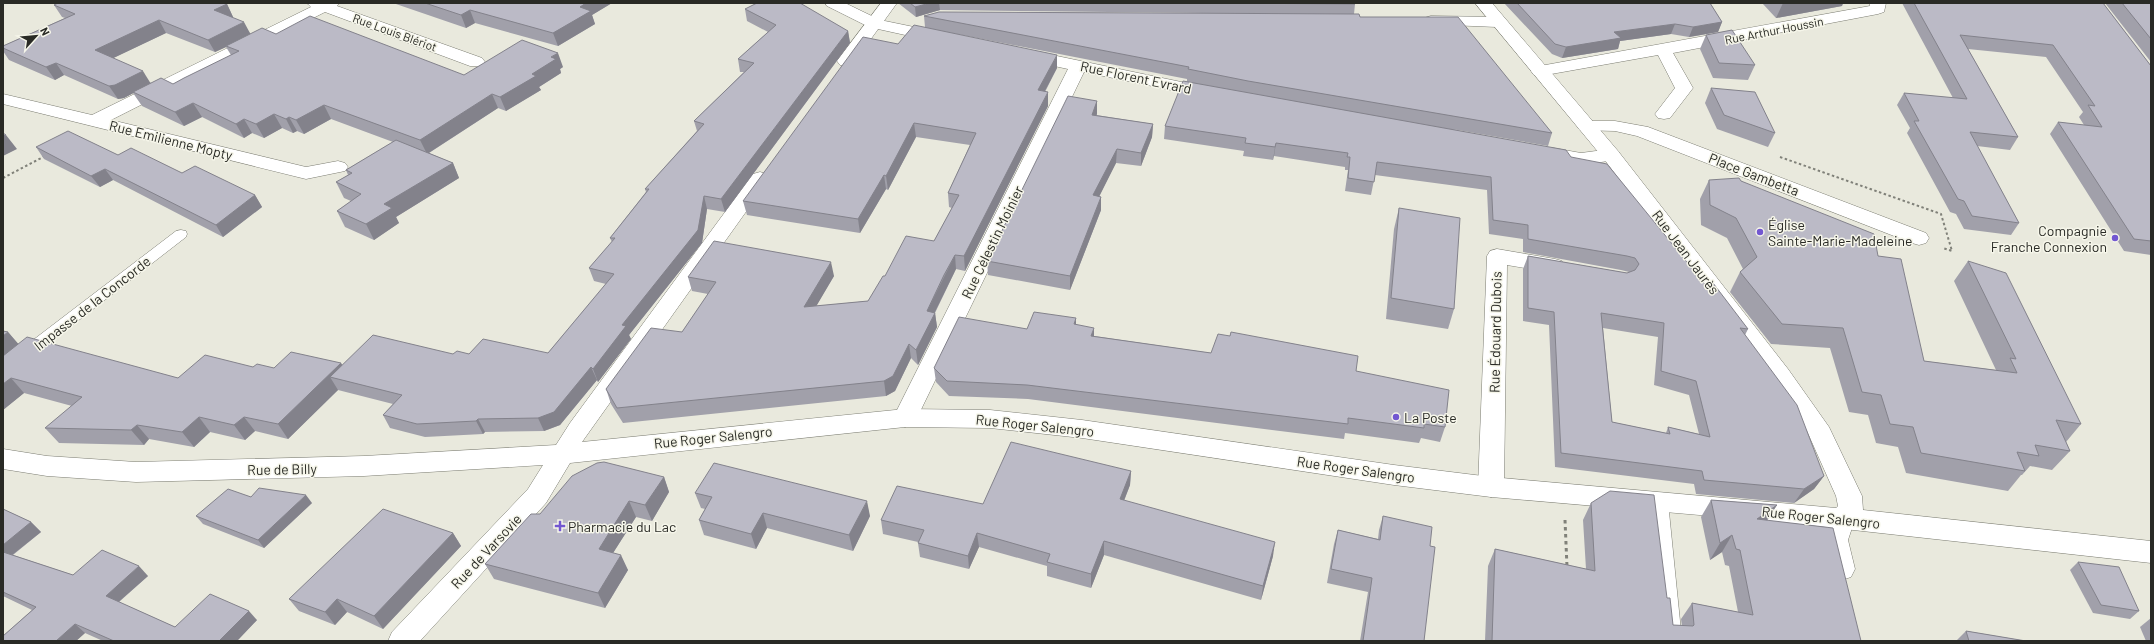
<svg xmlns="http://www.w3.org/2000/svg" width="2154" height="644" font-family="Barlow,sans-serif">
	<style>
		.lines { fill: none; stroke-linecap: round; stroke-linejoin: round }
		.service-casing { stroke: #7c7d72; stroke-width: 1 }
		.minor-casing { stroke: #7c7d72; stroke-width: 1 }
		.tertiary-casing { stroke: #7c7d72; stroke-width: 1 }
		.path-far1 { stroke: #808179; stroke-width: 2; stroke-dasharray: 2.5 2.5; stroke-linecap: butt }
		.path { stroke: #808179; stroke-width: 3; stroke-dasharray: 3.5 3.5; stroke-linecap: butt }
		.service { fill: #fff; fill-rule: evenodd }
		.minor { fill: #fff; fill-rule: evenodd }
		.tertiary { fill: #fff; fill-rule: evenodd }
		.wall { fill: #a1a0aa; fill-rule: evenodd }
		.shaded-wall { fill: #83828b }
		.building { fill: #bbbac6; stroke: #83828b; fill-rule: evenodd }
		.poi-dot { fill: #7257d1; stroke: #f6f6ea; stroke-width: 1.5 }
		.labels { text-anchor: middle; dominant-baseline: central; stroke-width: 3; stroke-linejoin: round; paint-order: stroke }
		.far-street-label { font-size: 12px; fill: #292a25; stroke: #f6f6ea }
		.street-label { font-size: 14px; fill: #292a25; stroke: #f6f6ea }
		.poi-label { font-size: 14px; fill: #292a25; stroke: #f6f6ea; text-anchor: start }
	</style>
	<rect width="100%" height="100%" fill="#e9e9dd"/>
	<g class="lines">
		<g class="service-casing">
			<g id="service">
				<polygon points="181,230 186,231 187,234 186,237 8,375 3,376 3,363 176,231"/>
				<polygon points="1660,496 1666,497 1668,502 1682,641 1664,641 1652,502 1654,497"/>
			</g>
		</g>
		<g class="minor-casing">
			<g id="minor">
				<polygon points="307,3 339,3 337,6 482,58 485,62 482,66 470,66 325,12 111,120 306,167 338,161 345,163 348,167 345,171 306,179 3,104 3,94 92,115 311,7"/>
				<polygon points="825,3 845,3 880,20 943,33 945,37 943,41 937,42 869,27 827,6"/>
				<polygon points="1870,3 1886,3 1884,12 1878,14 1673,53 1693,88 1670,118 1664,119 1658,118 1655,114 1675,88 1658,55 1540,76 1534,75 1531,71 1534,67 1540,66 1870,6"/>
				<polygon points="1431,16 1497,17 1503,19 1505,22 1503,25 1497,27 1425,24 1423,21 1425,18"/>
				<polygon points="1028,50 1210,88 1216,89 1219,93 1216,97 1210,98 1084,72 917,418 913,424 905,427 897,424 893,418 1068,69 1022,59 1020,55 1022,51"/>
				<polygon points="1586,121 1615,121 1648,127 1926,233 1929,238 1926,243 1919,245 1912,243 1637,136 1615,131 1580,130 1577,126 1580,122"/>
				<path d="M 1553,148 L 1581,153 L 1611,149 L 1618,151 L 1620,155 L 1618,159 C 1593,165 1571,164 1546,158 L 1544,154 L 1546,150 Z"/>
				<polygon points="1497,249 1555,259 1562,261 1565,266 1562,271 1555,273 1507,265 1504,487 1500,494 1491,497 1482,494 1478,487 1487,256 1490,251"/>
				<path d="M 1842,509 L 1851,512 L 1855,519 L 1848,540 L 1855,569 L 1851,577 L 1842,580 L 1833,577 C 1820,552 1821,536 1833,512 Z"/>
			</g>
		</g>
		<g class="tertiary-casing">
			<g id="tertiary">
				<polygon points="881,3 897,3 852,65 840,65 837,61"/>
				<polygon points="1475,3 1492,3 1618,151 1788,369 1829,427 1862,496 1863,510 2151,541 2151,563 1781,522 1491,497 1394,485 1082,438 990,428 905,427 570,463 546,503 420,641 388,641 392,632 528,489 543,465 364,476 136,482 47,476 3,469 3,449 47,456 136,462 364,456 556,445 570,423 753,174 760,172 767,174 770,178 582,442 905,409 990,410 1082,420 1394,465 1491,477 1836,508 1838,506 1836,496 1807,431 1772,381 1604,159"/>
			</g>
		</g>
		<g class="path-far1">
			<polyline points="1780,157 1941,214 1952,251 1943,248"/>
			<polyline points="3,178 45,156"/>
		</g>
		<polyline class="path" points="1565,520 1567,567"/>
		<use href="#service" class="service"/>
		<use href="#minor" class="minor"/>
		<use href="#tertiary" class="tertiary"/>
	</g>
	<g class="wall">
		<polygon points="393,3 612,3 592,15 595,24 558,46 475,23 466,28"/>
		<path d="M 898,3 L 1355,3 L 1355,4 L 1354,14 L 1360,17 L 1552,133 L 1548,146 L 1452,129 L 1571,157 L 1707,286 L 1709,283 L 1748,329 L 1745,335 L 1824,476 L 1814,489 L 1794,503 L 1696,494 L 1694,484 L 1555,467 L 1549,325 L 1523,321 L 1523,269 L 1528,256 L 1627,273 L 1629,272 L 1621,270 L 1523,252 L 1523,239 L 1489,234 L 1487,190 L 1375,175 L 1371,195 L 1345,191 L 1348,170 L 1345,170 L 1345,167 L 1274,156 L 1273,160 L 1243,156 L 1244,151 L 1164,139 L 1165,126 L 1187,81 L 1187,79 L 957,34 L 1057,68 L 1045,92 L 1048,106 L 965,271 L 956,269 L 946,290 L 935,313 L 937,327 L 918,365 L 911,358 L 895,391 L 886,396 L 623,423 L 611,404 L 606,389 L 682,332 L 708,294 L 692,291 L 688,277 L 834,276 L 816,306 L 868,301 L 885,276 L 934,241 L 952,208 L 949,207 L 948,193 L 970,145 L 916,137 L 888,190 L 886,189 L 860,233 L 747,215 L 743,201 L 898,44 L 925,27 L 924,16 L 1283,14 L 940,10 L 916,17 ZM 1603,328 L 1658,337 L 1654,385 L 1689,395 L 1699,434 L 1668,427 L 1666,433 L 1612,422 Z"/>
		<polygon points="1504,3 1710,3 1722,22 1718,32 1689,37 1671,34 1620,41 1618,49 1562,58 1552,54"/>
		<polygon points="1762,3 1843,3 1842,6 1776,18"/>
		<polygon points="1902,3 2103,3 2151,66 2151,255 2124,251 2050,134 2058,122 2084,125 2079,117 2083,112 2046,57 1968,49 2018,137 2010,150 1977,146 2019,223 2011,235 1964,229 1956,214 1950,212 1907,133 1910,128 1897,105 1904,93 1953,98"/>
		<polygon points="2105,3 2151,3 2151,62"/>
		<path d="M 227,4 L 233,17 L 232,17 L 251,34 L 276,34 L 464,75 L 563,67 L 560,69 L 561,73 L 539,87 L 541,90 L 506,111 L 498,108 L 429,153 L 453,163 L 459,178 L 396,217 L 399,223 L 374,240 L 345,227 L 337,211 L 351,201 L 344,198 L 336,182 L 348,175 L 346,170 L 393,142 L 331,119 L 304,134 L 297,131 L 293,133 L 282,128 L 264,138 L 252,133 L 244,138 L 202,117 L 184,126 L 142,106 L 133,93 L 124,98 L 118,99 L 64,75 L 55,80 L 9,60 L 3,51 L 3,46 L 65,18 L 62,17 L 54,5 ZM 166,33 L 215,52 L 226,47 L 231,55 L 173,84 L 151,83 L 113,58 Z"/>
		<polygon points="745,9 848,31 850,43 725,212 707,209 702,243 629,335 631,339 598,382 597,380 560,425 544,431 485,432 483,434 425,437 390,428 383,415 393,404 338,390 288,439 255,431 245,440 210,432 194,447 149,439 144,445 59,443 45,428 72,406 24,393 3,410 3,331 8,332 18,344 178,378 253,367 274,368 341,363 342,365 453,354 548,353 606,284 594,281 589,268 612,242 610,238 646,192 645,189 697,131 694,121 744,72 740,72 738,59 768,32 747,21"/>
		<polygon points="1706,35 1755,65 1748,80 1713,78 1700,49"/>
		<polygon points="1711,88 1775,133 1768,147 1717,129 1705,103"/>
		<polygon points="1097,101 1097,114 1096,115 1153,124 1152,137 1141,166 1116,163 1099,196 1101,197 1101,210 1070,290 988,275 987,261"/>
		<polygon points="36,147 118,155 255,195 262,207 223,237 113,180 100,187 44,159"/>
		<polygon points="1709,180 1741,181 1878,256 1924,361 1996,370 1954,281 1968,261 2081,424 2066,442 2070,451 2052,470 2030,466 2022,475 2021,475 2008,491 1906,473 1898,447 1876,443 1868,415 1849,412 1830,348 1771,344 1730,292 1740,272 1743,269 1727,238 1701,225 1700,199"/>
		<polygon points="1399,208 1454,309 1448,329 1386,319 1394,229"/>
		<polygon points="1076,325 1094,336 1211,353 1356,371 1445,427 1440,442 1421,438 1419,443 1345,433 1344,439 1028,399 949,396 936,382 934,368 1027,329"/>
		<polygon points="1131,471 1130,485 1124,501 1273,556 1261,600 1104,555 1091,588 1047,576 1047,566 979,547 969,569 920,557 918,543 918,542 883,534 881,520 983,504"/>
		<polygon points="664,477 669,492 652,521 636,517 613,553 628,570 605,608 494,579 485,564 540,514"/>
		<polygon points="695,493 870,516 853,551 767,528 756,549 704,535 699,520 705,509 701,508"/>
		<polygon points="251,497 312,503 264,548 203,524 196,516"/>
		<polygon points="1711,500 1777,505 1767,520 1861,641 1485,641 1488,566 1495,549 1586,569 1583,520 1591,503 1667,598 1673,625 1682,626 1681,619 1692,603 1738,612 1729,566 1725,565 1722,552 1710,560 1701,517"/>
		<polygon points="3,509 31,522 41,532 13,555 73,575 148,576 119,602 175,627 257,620 237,641 103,641 85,633 76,641 3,641 3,636 32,610 3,596"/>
		<polygon points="1383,516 1430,546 1424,641 1360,641 1368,592 1327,583 1334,544 1338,530 1378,539 1379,530"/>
		<polygon points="453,533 461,546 383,629 347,612 335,625 299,611 289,599"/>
		<polygon points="2078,562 2139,611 2130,619 2093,613 2070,570"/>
		<polygon points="2151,618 2151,641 2146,641 2140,627"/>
		<polygon points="1966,631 2026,641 1956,641"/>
	</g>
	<g class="shaded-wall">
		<polygon points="586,3 612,3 592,15 595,24 558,46 553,33 580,7"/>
		<polygon points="930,3 939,3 940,10 916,17 915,7"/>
		<polygon points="1783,3 1843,3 1842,6 1776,18"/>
		<polygon points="227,4 233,17 221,23 214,10"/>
		<polygon points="470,10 475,23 466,28 461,15"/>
		<polygon points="159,20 166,33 103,63 95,50"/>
		<polygon points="244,22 251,35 226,46 226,47 215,52 208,40"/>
		<polygon points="1722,22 1718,32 1689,37 1693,27"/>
		<polygon points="1675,24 1671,34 1620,41 1618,49 1562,58 1566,47 1614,32"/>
		<polygon points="848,31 850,43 725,212 721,199"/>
		<polygon points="558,53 563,67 560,69 561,73 539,87 541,90 506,111 500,97 532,74 551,57"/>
		<polygon points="1057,55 1057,68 1038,104 1038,90"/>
		<polygon points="56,63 64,75 55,80 46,67"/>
		<polygon points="143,71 151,84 124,98 118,99 109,86"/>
		<polygon points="1048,92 1048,106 965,271 964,256"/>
		<polygon points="492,94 498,108 427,154 420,140"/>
		<polygon points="1097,101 1097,114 1092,128 1092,115"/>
		<polygon points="193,103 202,117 184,126 175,112"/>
		<polygon points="324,105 331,119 304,134 296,120"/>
		<polygon points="274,114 282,128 264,138 256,124"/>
		<polygon points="289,117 297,131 293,133 286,119"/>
		<polygon points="244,119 252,133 244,138 236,124"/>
		<polygon points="914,123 916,137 888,190 886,176"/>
		<polygon points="1153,124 1152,137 1141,166 1141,153"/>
		<polygon points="6,135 17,149 3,156 3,136"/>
		<polygon points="1276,143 1274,156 1273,160 1275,147"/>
		<polygon points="1117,149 1116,163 1093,209 1093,195"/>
		<polygon points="453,163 459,178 396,217 399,223 374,240 366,224 384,204"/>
		<polygon points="105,169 113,180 100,187 91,176"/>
		<polygon points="884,175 886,189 860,233 858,219"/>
		<polygon points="255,195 262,207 223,237 216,225"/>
		<polygon points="704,196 707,209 702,243 629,335 631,339 598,382 593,369 622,325"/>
		<polygon points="1101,197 1101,210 1070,290 1070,276"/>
		<polygon points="955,255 956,269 928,326 927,311"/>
		<polygon points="831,262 834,276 807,322 804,307"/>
		<polygon points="935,313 937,327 918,365 916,350"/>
		<polygon points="1076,318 1076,333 1074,324"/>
		<polygon points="1094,328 1094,342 1091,336"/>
		<polygon points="8,332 21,347 3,361 3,336"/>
		<polygon points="909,344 911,358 895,391 886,396 884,381"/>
		<polygon points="341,363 350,378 330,377 338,390 288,439 278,424"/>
		<polygon points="591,367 597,380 560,425 544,431 538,418"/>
		<polygon points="11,378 24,393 3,410 3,384"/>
		<polygon points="199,417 210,432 194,447 182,432"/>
		<polygon points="244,417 255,431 245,440 234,425"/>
		<polygon points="478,419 485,432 483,434 476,421"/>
		<polygon points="137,425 149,439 144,445 131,430"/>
		<polygon points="1131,471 1130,485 1119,513 1120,499"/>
		<polygon points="1824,476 1814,489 1794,503 1804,489"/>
		<polygon points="664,477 669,492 652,521 645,505"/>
		<polygon points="306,495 312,503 264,548 258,540"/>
		<polygon points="629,501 636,517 606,564 599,549"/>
		<polygon points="867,501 870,516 853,551 849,535"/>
		<polygon points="1777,505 1766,522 1757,519"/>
		<polygon points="763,513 767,528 756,549 751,534"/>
		<polygon points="31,522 41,532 7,559 3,555 3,545"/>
		<polygon points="453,533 461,546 383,629 374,616"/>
		<polygon points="977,533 979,547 969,569 968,556"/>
		<polygon points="1732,535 1722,552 1710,560 1720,543"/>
		<polygon points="1104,541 1104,555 1091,588 1091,574"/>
		<polygon points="1275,542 1273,556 1261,600 1263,586"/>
		<polygon points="621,555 628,570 605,608 598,593"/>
		<polygon points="139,566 148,576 115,605 106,596"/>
		<polygon points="337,599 347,612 335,625 325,612"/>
		<polygon points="249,611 257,620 237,641 219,641"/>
		<polygon points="75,624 85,633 76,641 56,641"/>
	</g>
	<g class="building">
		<polygon points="58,3 223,3 227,4 214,10 244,22 208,40 159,20 95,50 143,71 115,85 109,86 56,63 46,67 3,48 3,46 75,14 54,5"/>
		<polygon points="425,3 586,3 580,7 591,11 553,33 470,10 461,15"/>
		<polygon points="757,3 800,3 848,31 721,199 704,196 698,230 622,325 626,326 593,369 591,367 554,412 538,418 478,419 476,421 417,424 383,415 402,395 330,377 373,335 453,354 457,351 469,354 483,339 548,353 614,274 589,268 615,238 610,238 649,189 645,189 704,124 694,121 754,63 738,59 776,25 745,9"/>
		<polygon points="910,3 930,3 915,7"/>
		<polygon points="1208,3 1355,3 1355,4"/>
		<polygon points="1517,3 1710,3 1722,22 1693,27 1675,24 1614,32 1621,38 1566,47 1555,44"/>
		<polygon points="1914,3 2103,3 2151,66 2151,241 2134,239 2058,122 2102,127 2088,105 2095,106 2053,45 1960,35 2018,137 1970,132 2019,223 1972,216 1964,201 1958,199 1914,121 1919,121 1904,93 1967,99"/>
		<polygon points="2122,3 2151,3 2151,39"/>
		<polygon points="939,12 1359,14 1360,17 1458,17 1552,133 1248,81 1188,69 1189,67 924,16"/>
		<polygon points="310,16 464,75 522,40 558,53 551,57 556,59 532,74 536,76 500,97 492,94 420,140 324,105 296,120 289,117 286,119 274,114 256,124 244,119 236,124 193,103 175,112 133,92 161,78 173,84 184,78 239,51 226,46 262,28 276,34"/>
		<polygon points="914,25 1057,55 1038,90 1048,92 964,256 955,255 944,275 927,311 935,313 916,350 909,344 893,376 884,381 617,408 606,389 651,328 682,332 716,282 688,277 714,241 831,262 804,307 868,301 883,276 885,276 906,236 934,241 959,195 948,193 976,133 914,123 886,176 884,175 858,219 743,201 863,37 898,44"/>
		<polygon points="1732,30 1755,65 1719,63 1706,35"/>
		<path d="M 1183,81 L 1566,150 L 1571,157 L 1607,164 L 1704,283 L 1709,288 L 1709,283 L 1713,283 L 1748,329 L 1740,328 L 1797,405 L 1824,476 L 1804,489 L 1704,480 L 1702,471 L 1561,453 L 1554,312 L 1528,308 L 1528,256 L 1627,273 L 1635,270 L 1639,264 L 1635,258 L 1627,256 L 1528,239 L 1528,225 L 1493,220 L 1491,177 L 1377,162 L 1374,182 L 1348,178 L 1350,157 L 1347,157 L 1348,153 L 1276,143 L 1275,147 L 1245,143 L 1246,138 L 1165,126 ZM 1601,313 L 1664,323 L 1661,371 L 1696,381 L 1710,437 L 1668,427 L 1670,434 L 1612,422 Z"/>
		<polygon points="1711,88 1755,92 1775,133 1724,115"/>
		<polygon points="1068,96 1097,101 1092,115 1153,124 1141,153 1117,149 1093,195 1101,197 1070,276 987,261"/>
		<polygon points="68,131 118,155 131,148 182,173 195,166 255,195 216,225 105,169 91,176 36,147"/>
		<polygon points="3,133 6,135 3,136"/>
		<polygon points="396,140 453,163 384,204 392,208 366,224 337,211 361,194 336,182 352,173 346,170"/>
		<polygon points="1739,178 1741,181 1874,234 1878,256 1901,259 1924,361 2017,373 2010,358 2016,359 1968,261 2006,273 2081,424 2056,420 2070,451 2035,445 2039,456 2017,452 2025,471 1921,453 1913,427 1890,424 1881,395 1862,392 1843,328 1782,324 1740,272 1757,257 1736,218 1710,205 1709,180"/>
		<polygon points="1399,208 1460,218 1454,309 1391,298"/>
		<polygon points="1034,312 1076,318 1074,324 1094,328 1091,336 1211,353 1218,334 1230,336 1231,332 1358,356 1356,371 1449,390 1445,427 1424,424 1424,428 1348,418 1348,424 1027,385 947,381 934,368 959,317 1027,329"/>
		<polygon points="3,331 8,332 3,336"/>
		<polygon points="27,337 178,378 205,355 253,367 257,364 274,368 291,352 341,363 278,424 244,417 234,425 199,417 182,432 137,425 131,430 45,428 82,397 11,378 3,384 3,356"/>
		<polygon points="1011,442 1131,471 1120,499 1275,542 1263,586 1104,541 1091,574 1047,562 1050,554 977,533 968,556 918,543 924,530 881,520 897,486 983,504"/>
		<polygon points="604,462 664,477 645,505 629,501 599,549 621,555 598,593 485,564 531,514 540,514 572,476 597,463"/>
		<polygon points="714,463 867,501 849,535 763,513 751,534 699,520 712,497 695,493"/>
		<polygon points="259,488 306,495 258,540 196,516 228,489 251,497"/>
		<polygon points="1610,491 1654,495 1667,598 1670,598 1673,625 1693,626 1694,625 1692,603 1753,615 1740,550 1736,549 1732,535 1720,543 1711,500 1777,505 1757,519 1833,528 1861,641 1492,641 1495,549 1595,571 1591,503"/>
		<polygon points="3,509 31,522 3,545"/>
		<polygon points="383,509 453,533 374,616 337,599 325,612 289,599"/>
		<polygon points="1383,516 1432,527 1430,546 1435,547 1424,641 1363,641 1372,578 1331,569 1338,530 1380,540"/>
		<polygon points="102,550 139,566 106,596 175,627 210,594 249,611 219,641 114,641 75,624 56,641 5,641 3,640 3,636 36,607 3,592 3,552 73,575"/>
		<polygon points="2078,562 2119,567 2139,611 2101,605"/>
		<polygon points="1966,631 2026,641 1969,641"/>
	</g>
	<g class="poi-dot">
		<circle cx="1760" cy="232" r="4"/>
		<circle cx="2115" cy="238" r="4"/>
		<circle cx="1396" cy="417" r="4"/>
		<path d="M558 520h4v4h4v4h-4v4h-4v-4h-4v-4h4z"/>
	</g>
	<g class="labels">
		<g class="far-street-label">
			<text transform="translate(1774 30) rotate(-11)">Rue Arthur Houssin</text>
			<text transform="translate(395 32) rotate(20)">Rue Louis Blériot</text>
		</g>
		<g class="street-label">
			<text transform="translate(1136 77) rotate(12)">Rue Florent Evrard</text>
			<text transform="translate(171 140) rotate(14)">Rue Emilienne Mopty</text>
			<text transform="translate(1754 174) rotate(21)">Place Gambetta</text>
			<text transform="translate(992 242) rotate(-64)">Rue Célestin Moinier</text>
			<text transform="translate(1686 252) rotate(53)">Rue Jean Jaurès</text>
			<text transform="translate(92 303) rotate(-38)">Impasse de la Concorde</text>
			<text transform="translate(1495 332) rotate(-89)">Rue Édouard Dubois</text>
			<text transform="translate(1035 425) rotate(6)">Rue Roger Salengro</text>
			<text transform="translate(713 437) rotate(-6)">Rue Roger Salengro</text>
			<text transform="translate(282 469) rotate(-1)">Rue de Billy</text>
			<text transform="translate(1356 469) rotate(8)">Rue Roger Salengro</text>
			<text transform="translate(1821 517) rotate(6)">Rue Roger Salengro</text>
			<text transform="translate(486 551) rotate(-47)">Rue de Varsovie</text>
		</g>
		<g class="poi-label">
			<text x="1768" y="224">Église<tspan x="1768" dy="16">Sainte-Marie-Madeleine</tspan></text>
			<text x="2107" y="230" text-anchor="end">Compagnie<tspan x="2107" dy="16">Franche Connexion</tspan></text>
			<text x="1404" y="417">La Poste</text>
			<text x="568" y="526">Pharmacie du Lac</text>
		</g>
	</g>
	<rect width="2154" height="644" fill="none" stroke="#292a25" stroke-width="8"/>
	<g transform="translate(36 36) rotate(63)" stroke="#f6f6ea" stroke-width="3" paint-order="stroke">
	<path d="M0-3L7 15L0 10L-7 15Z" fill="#292a25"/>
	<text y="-6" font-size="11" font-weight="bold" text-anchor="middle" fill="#292a25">N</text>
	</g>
</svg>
